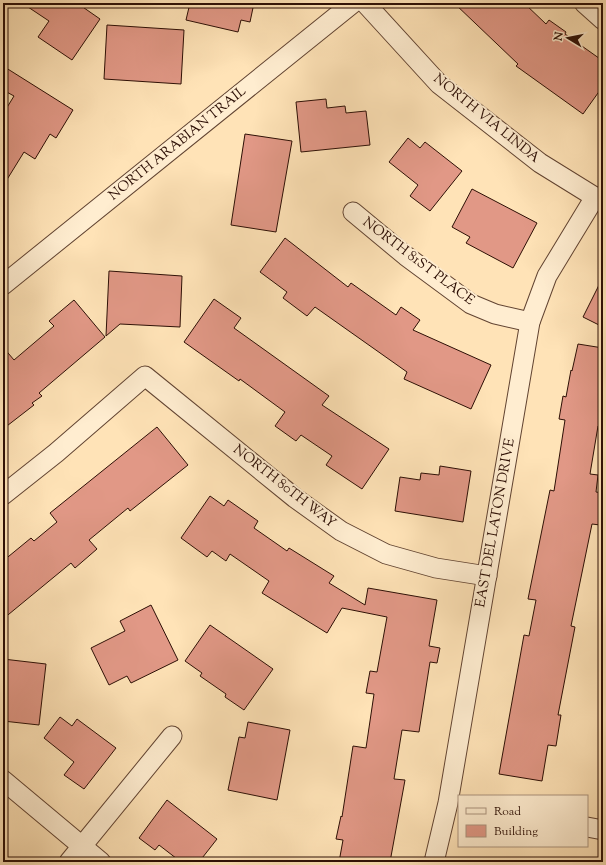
<svg xmlns="http://www.w3.org/2000/svg" width="606" height="865" font-family="'Sorts Mill Goudy',serif">
	<style>
		.building { fill: #e19886; stroke: #2d0f05 }
		.lines { fill: none; stroke-linecap: round; stroke-linejoin: round }
		.minor-casing { stroke: #624432; stroke-width: 21 }
		.minor { stroke: #ffedd0; stroke-width: 19 }
		.labels { text-anchor: middle; dominant-baseline: central; stroke-width: 4; stroke-linejoin: round; paint-order: stroke }
		.street-label { font-size: 14px; fill: #2d0f05; stroke: #ffedd0 }
	</style>
	<rect width="100%" height="100%" fill="#ffe3b7"/>
	<filter id="stains"><feTurbulence type="fractalNoise" baseFrequency=".005" numOctaves="4"/><feColorMatrix values="0 0 0 0 .2 0 0 0 0 .09 0 0 0 0 .02 0 0 0 .5 -.17"/></filter>
	<radialGradient id="worn" r=".72"><stop offset=".6" stop-color="#630" stop-opacity="0"/><stop offset="1" stop-color="#630" stop-opacity=".3"/></radialGradient>
	<g class="building">
		<polygon points="22,3 77,3 100,19 72,60 38,37 49,21"/>
		<polygon points="190,3 254,3 250,22 241,20 238,32 186,20"/>
		<polygon points="454,3 524,3 546,24 549,20 566,32 565,34 603,61 603,86 583,114 516,66 518,64"/>
		<polygon points="107,25 184,30 181,84 104,79"/>
		<polygon points="3,66 73,110 56,138 50,134 35,159 24,152 3,186 3,114 14,96 3,90"/>
		<polygon points="326,99 327,108 345,106 346,113 366,111 370,145 301,152 296,102"/>
		<polygon points="245,134 292,141 276,232 231,225"/>
		<polygon points="408,138 420,148 425,142 462,171 430,211 410,196 418,185 389,162"/>
		<polygon points="472,189 537,223 513,268 466,243 470,237 452,227"/>
		<polygon points="285,238 348,287 351,283 396,315 401,307 420,320 413,330 491,365 471,409 404,379 407,372 315,307 307,316 283,298 287,292 260,272"/>
		<polygon points="109,271 182,276 180,327 120,324 106,336"/>
		<polygon points="603,277 603,327 583,317"/>
		<polygon points="214,299 241,318 234,328 329,396 322,405 389,449 362,489 326,465 332,456 301,435 296,441 275,426 285,412 240,379 239,381 184,342"/>
		<polygon points="74,300 105,337 39,393 42,396 32,403 34,405 3,429 3,347 14,360 54,326 49,321"/>
		<polygon points="578,344 603,348 603,427 598,426 590,474 598,475 596,492 603,493 603,506 600,525 592,524 571,626 575,627 558,715 561,715 556,746 548,745 542,781 499,774 524,635 529,636 536,600 528,599 550,490 554,491 565,420 559,419 563,396 566,397 571,370 572,371"/>
		<polygon points="157,427 188,465 130,511 128,508 89,540 97,549 75,568 71,563 3,619 3,561 31,538 34,541 57,522 50,513"/>
		<polygon points="440,466 471,471 463,522 395,511 400,477 420,480 421,473 439,475"/>
		<polygon points="210,496 224,506 228,500 258,521 254,528 287,551 289,548 334,576 329,583 365,605 368,588 437,600 429,646 440,648 437,663 430,662 419,732 402,730 394,779 405,780 390,862 339,862 343,840 336,839 341,816 342,817 353,746 366,748 374,694 366,693 370,671 377,672 387,617 342,608 327,633 262,593 269,581 230,554 226,561 212,551 207,557 181,538"/>
		<polygon points="151,605 178,660 131,683 127,676 109,685 91,648 125,631 120,621"/>
		<polygon points="210,625 273,669 244,710 225,697 226,694 200,676 202,673 185,661"/>
		<polygon points="3,659 46,664 39,725 3,721"/>
		<polygon points="60,717 72,726 77,719 116,748 84,789 64,775 74,762 44,738"/>
		<polygon points="248,722 290,730 277,800 228,790 239,737 245,738"/>
		<polygon points="167,800 217,839 199,862 181,862 159,845 155,850 139,838"/>
	</g>
	<g class="lines">
		<g class="minor-casing">
			<g id="minor">
				<polyline points="365,3 439,84 540,163 603,202"/>
				<polyline points="584,3 603,20"/>
				<polyline points="353,212 406,256 471,304 495,314 530,322"/>
				<polyline points="3,285 353,3"/>
				<polyline points="3,495 56,453 145,376 295,498 341,531 386,554 436,568 487,576"/>
				<polyline points="3,780 101,862"/>
				<polyline points="587,827 603,830"/>
				<polyline points="69,862 172,736"/>
				<polyline points="434,862 448,803 530,322 547,276 595,197"/>
			</g>
		</g>
		<use href="#minor" class="minor"/>
	</g>
	<g class="labels">
		<g class="street-label">
			<text transform="translate(486 119) rotate(39)">NORTH VIA LINDA</text>
			<text transform="translate(178 144) rotate(-39)">NORTH ARABIAN TRAIL</text>
			<text transform="translate(418 262) rotate(37)">NORTH 81ST PLACE</text>
			<text transform="translate(284 487) rotate(38)">NORTH 80TH WAY</text>
			<text transform="translate(496 523) rotate(-80)">EAST DEL LATON DRIVE</text>
		</g>
	</g>
	<rect width="606" height="865" fill="none" stroke="#ffe3b7" stroke-width="16"/>
	<rect x="4" y="4" width="598" height="857" fill="none" stroke="#2d0f05" stroke-width="2"/>
	<rect x="8" y="8" width="590" height="849" fill="none" stroke="#2d0f05"/>
	<rect x="458" y="795" width="130" height="52" fill="#ffedd0" stroke="#ab947f"/>
	<rect x="466" y="808" width="20" height="6" fill="#ffedd0" stroke="#ab947f"/>
	<text x="494" y="815" font-size="12" fill="#2d0f05">Road</text>
	<rect x="466" y="825" width="20" height="12" fill="#e19886" stroke="#ab947f"/>
	<text x="494" y="835" font-size="12" fill="#2d0f05">Building</text>
	<g transform="translate(568 38) rotate(280)" stroke="#ffedd0" stroke-width="3" paint-order="stroke">
	<path d="M0-3L7 15L0 10L-7 15Z" fill="#2d0f05"/>
	<text y="-6" font-size="11" font-weight="bold" text-anchor="middle" fill="#2d0f05">N</text>
	</g>
	<rect width="100%" height="100%" filter="url(#stains)"/>
	<rect width="100%" height="100%" fill="url(#worn)"/>
</svg>
